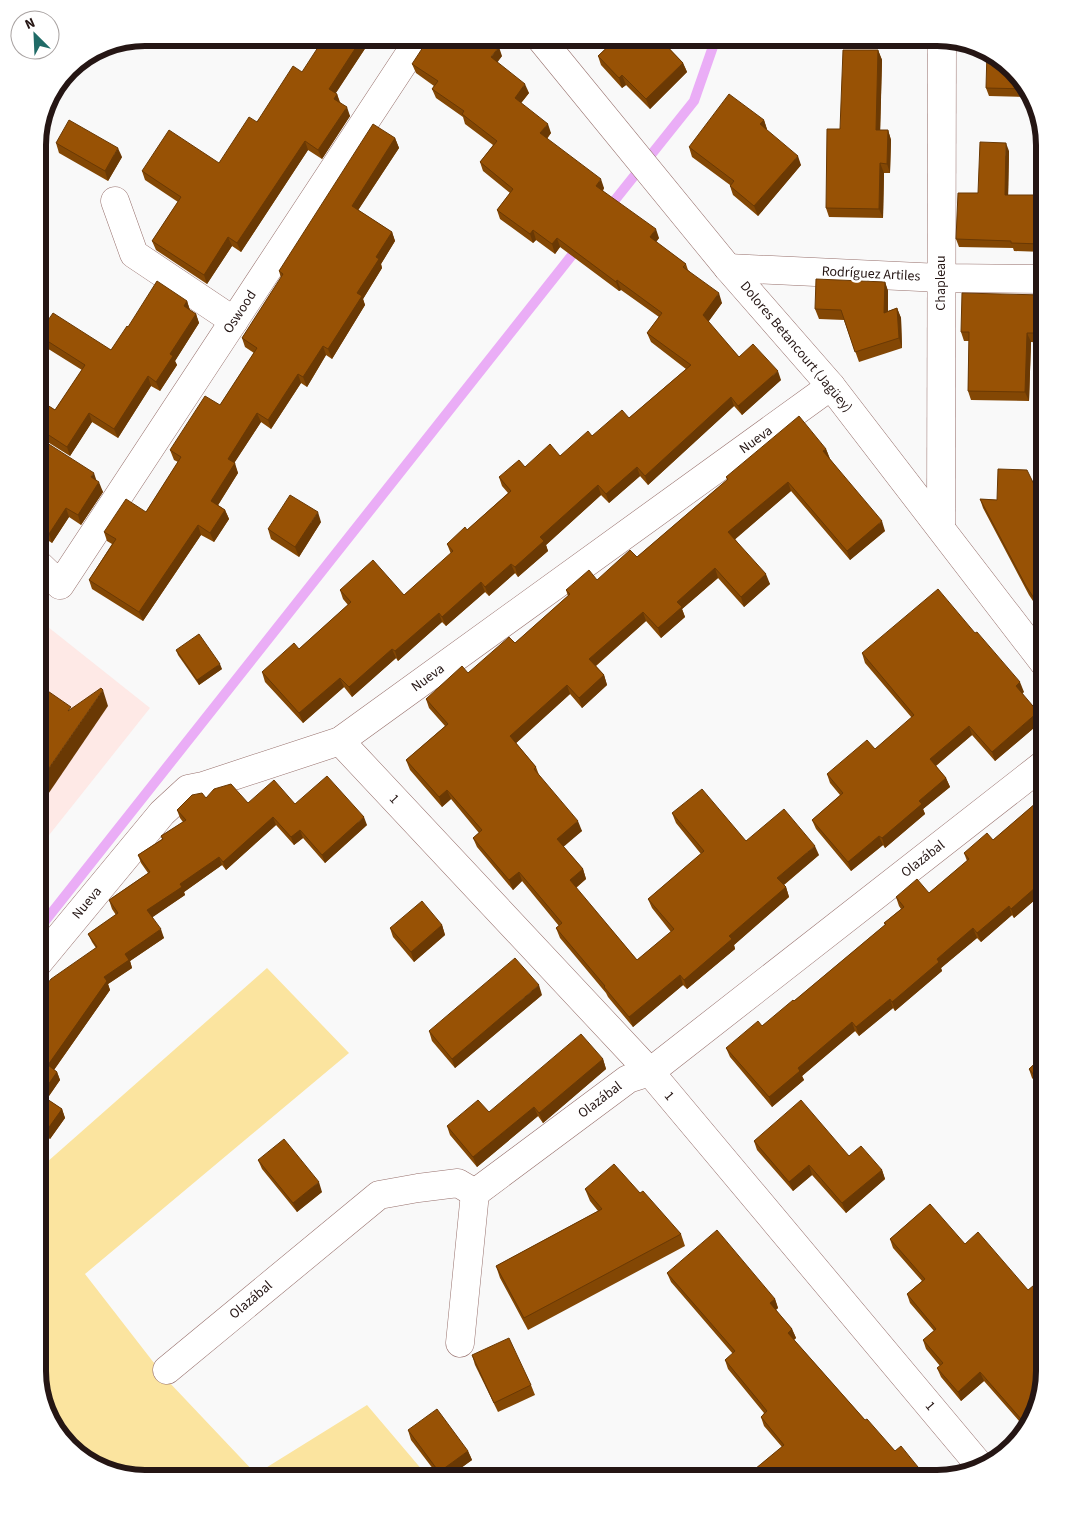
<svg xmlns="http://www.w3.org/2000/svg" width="1082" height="1516" font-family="'Source Sans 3',sans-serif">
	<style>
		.built { fill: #fee9e6 }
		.green { fill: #fbe49f }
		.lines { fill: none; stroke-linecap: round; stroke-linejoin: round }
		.stream { stroke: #eaadf6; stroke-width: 10 }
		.minor-casing { stroke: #97706c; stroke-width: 29 }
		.minor { stroke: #fff; stroke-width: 28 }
		.wall { fill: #834704 }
		.shaded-wall { fill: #6a3904 }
		.building { fill: #985205; stroke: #6a3904 }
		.labels { text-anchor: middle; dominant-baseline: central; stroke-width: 5; stroke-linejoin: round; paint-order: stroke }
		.street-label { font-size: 14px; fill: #251614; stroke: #fff }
		.rim { fill: none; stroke: #251614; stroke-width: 6 }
	</style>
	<rect width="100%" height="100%" fill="#f9f9f9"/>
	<polygon class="built" points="38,619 150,708 38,849"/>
	<polygon class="green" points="267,968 349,1053 85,1274 168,1381 256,1474 367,1405 429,1478 138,1478 91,1464 52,1425 38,1371 38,1170"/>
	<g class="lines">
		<g class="stream">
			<polyline points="607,210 694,101 716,38"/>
			<polyline points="38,930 580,245"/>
		</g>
		<g class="minor-casing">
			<g id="minor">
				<polyline points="540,38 728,268 831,386 1044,663"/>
				<polyline points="115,201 134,254 234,321"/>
				<polyline points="728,268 941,278 1044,279"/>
				<polyline points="941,528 942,38"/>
				<polyline points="38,564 60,585 420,38"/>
				<polyline points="340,741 650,1072 981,1467"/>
				<polyline points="38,963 162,813 188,789 203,786 340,741 831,386"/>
				<polyline points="475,1193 628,1079 650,1072 1044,764"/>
				<polyline points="460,1343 475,1193"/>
				<polyline points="167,1370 379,1195 418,1188 458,1183 475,1193"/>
			</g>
		</g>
		<use href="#minor" class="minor"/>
	</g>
	<g class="wall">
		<polygon points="372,38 335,94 337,94 340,102 350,116 322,159 308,150 241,252 232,246 207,284 156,250 152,241 178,202 145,180 142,171 219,163 302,72"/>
		<polygon points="606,38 674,38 666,45 683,63 687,72 650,109 626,85 622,88 601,65 598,56 611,43"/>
		<polygon points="878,50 882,60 880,130 888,130 891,140 890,173 884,173 883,218 829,217 826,208 840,129"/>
		<polygon points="991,52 1030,91 1031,97 989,96 986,88"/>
		<polygon points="502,56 497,62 529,93 521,103 551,133 547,139 604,188 603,191 659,238 656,242 686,264 688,270 722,303 708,322 739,357 781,380 742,415 734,406 648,485 640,476 609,503 601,495 546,545 548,551 518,577 515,573 489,596 485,592 446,626 442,622 398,661 396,658 352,697 344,687 303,723 265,682 262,672 299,649 348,605 343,599 340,590 404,595 451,554 447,544 467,530 508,493 502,486 499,477 525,467 560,456 592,436 629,418 686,369 651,342 647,333 659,317 621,290 619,291 560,247 555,254 536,240 533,243 500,219 497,210 510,193 483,171 480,162 493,145 465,124 463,117 436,98 432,89 434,86 416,73 412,64"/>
		<polygon points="764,120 767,130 801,165 758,216 733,195 730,186 730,185 692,157 689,147"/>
		<polygon points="395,138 399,148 358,210 392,232 395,241 381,264 382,268 363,299 365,305 332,359 326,355 307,387 301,383 271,429 261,422 234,463 238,473 218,505 225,510 229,519 214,542 201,535 143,621 92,589 89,580 112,544 107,541 104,532 146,512 178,462 174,460 170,450 220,405 254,353 245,347 242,338 281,278 279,271"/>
		<polygon points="56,143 122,157 108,181 59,153"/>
		<polygon points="1009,151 1008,195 1044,195 1044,252 1014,251 1013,248 959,247 956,239 978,193"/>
		<polygon points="885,282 888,291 888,311 897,308 901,318 902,348 859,362 844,320 819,319 815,309"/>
		<polygon points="1042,295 1044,301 1044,343 1031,342 1029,401 971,400 968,391 969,341 964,341 961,332"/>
		<polygon points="187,301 190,310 196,314 199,323 175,361 177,365 160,391 151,386 118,438 92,422 70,456 38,436 38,399 55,410 82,370 42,345 38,335 111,350 128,327"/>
		<polygon points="826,449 830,459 885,531 850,560 791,491 735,539 770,584 744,607 718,578 682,609 685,617 661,638 646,621 596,666 604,675 607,685 582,708 570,694 516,743 536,767 539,775 582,831 563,846 583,869 586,879 576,888 637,960 671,932 652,908 648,899 701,854 676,823 672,813 746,841 819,855 784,885 786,887 789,897 734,945 735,949 687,989 683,985 633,1027 608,997 606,993 560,938 556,928 559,926 522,881 513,890 477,847 473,838 479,833 451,799 442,807 410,770 406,760 445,726 429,708 426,699 515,643 568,596 566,590 597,580 637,557 727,480 726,477"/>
		<polygon points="38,452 96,480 103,492 81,525 69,517 52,543 38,534"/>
		<polygon points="1027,470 1037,607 1029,595 983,508 980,499 997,500"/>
		<polygon points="321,522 299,557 271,539 268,529"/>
		<polygon points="176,650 222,669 199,685 178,655"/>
		<polygon points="862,653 1024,692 1022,693 1042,721 995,761 972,735 936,766 946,778 950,787 923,809 925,814 885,848 883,845 851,871 816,829 812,820 840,795 830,783 827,774 875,749 912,718 865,663"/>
		<polygon points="1044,796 1044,892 1014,918 1012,915 981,942 977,938 941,968 942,971 895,1011 893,1008 859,1036 855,1031 802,1076 804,1080 772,1107 730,1057 726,1048 762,1026 794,1001 885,925 884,923 901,909 899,906 896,897 929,893 967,861 964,853 993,840"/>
		<polygon points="206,798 248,803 295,804 367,825 325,863 303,838 294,845 276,825 226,870 222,865 184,892 185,895 152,917 164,938 130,961 132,968 108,984 110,990 54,1070 57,1072 60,1080 47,1099 62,1109 65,1118 50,1139 38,1130 38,1002 43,994 42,991 96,948 92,942 88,934 116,915 112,909 109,900 148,873 141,863 138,855 162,839 161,836 183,822 180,818 177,810"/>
		<polygon points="442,925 445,935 414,962 393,937 390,928"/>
		<polygon points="542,995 455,1068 432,1041 429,1031"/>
		<polygon points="1044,1055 1044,1092 1032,1078 1029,1069"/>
		<polygon points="603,1059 606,1069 543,1123 538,1116 477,1167 450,1135 447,1126 489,1112"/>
		<polygon points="754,1141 849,1156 882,1170 885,1179 846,1213 812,1175 793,1191 757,1150"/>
		<polygon points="258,1160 322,1192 297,1212 262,1169"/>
		<polygon points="585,1189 640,1193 681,1234 685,1246 528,1330 500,1278 496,1266 598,1211 590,1201"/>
		<polygon points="1044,1189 1044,1204 1043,1203 1040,1194"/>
		<polygon points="930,1204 1030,1425 1026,1429 984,1381 961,1401 941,1377 937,1368 940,1366 926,1349 923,1340 934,1331 910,1303 907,1294 922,1281 893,1248 890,1239"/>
		<polygon points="667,1273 775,1299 778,1308 776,1310 792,1329 796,1338 794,1340 865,1420 895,1451 918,1467 921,1476 918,1478 759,1478 755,1469 782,1447 764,1426 761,1417 764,1413 728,1369 725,1360 733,1354 671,1282"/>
		<polygon points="472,1355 531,1385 535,1395 498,1412 475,1365"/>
		<polygon points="408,1430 468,1451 472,1460 447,1478 440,1478 411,1440"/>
	</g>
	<g class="shaded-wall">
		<polygon points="362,38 372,38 332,99 329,89"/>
		<polygon points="661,38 674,38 663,48 660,39"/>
		<polygon points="499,47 502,56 494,67 491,57"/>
		<polygon points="878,50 882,60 880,139 876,130"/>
		<polygon points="683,63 687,72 650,109 646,99"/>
		<polygon points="622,75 626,85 622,88 619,78"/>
		<polygon points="525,84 529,93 518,107 515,98"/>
		<polygon points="337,94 340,104 334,99"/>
		<polygon points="347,107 350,116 322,159 318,150"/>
		<polygon points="764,120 767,129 764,134 760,124"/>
		<polygon points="548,124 551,133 543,143 540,133"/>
		<polygon points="888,130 891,140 890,173 887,164"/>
		<polygon points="395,138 399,148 355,215 352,206"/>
		<polygon points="305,141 308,150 241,252 237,243"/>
		<polygon points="1006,143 1009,151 1008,203 1005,195"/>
		<polygon points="118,148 122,157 108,181 105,171"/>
		<polygon points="798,156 801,165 758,216 754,206"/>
		<polygon points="880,163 884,173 883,218 879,209"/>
		<polygon points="601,179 604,188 599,195 596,186"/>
		<polygon points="656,229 659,238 653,246 650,237"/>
		<polygon points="533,230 536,240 533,243 530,234"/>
		<polygon points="1042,231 1044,237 1044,251 1042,244"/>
		<polygon points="392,232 395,241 381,264 382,268 363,299 365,305 332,359 328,349 376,257"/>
		<polygon points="228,237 232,246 207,284 204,275"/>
		<polygon points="557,238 560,247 555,254 552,244"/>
		<polygon points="617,280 621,290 619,291 616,282"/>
		<polygon points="885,282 888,291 888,322 884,313"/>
		<polygon points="719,293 722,303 706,325 703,315"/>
		<polygon points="1042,295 1044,301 1044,341 1042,333"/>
		<polygon points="187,301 190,311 184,306"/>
		<polygon points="897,308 901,318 902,348 899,338"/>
		<polygon points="196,314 199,323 175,361 177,365 160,391 156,382 170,354"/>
		<polygon points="1027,333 1031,342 1029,401 1025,392"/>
		<polygon points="323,346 326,355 307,387 303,377"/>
		<polygon points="778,371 781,380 742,415 738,406"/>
		<polygon points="298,374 301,383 271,429 268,420"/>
		<polygon points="148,376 151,386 118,438 114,429"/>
		<polygon points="731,397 734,406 648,485 645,476"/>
		<polygon points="89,413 92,422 70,456 67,447"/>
		<polygon points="257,413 261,422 231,468 228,459"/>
		<polygon points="826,449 830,459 823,451"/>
		<polygon points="235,463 238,473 215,510 211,501"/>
		<polygon points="637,467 640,476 609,503 606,494"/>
		<polygon points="94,473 97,482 91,477"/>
		<polygon points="99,482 103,492 81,525 78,515"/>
		<polygon points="788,482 791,491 732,542 728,532"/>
		<polygon points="598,485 601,495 546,545 548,551 518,577 515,567 540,537"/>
		<polygon points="66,508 69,517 52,543 49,534"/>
		<polygon points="225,510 229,519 214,542 210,533"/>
		<polygon points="318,512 321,522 299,557 295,547"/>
		<polygon points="882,521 885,531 850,560 847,551"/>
		<polygon points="198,525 201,535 143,621 139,612"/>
		<polygon points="511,564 515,573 489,596 485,587"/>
		<polygon points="715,568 718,578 682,609 685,617 661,638 658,628 677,602"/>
		<polygon points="766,574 770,584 744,607 741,597"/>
		<polygon points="481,582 485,592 446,626 442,617"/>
		<polygon points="1044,591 1044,602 1037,607 1034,598"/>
		<polygon points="643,612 646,621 593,668 589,659"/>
		<polygon points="439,613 442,622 398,661 395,651"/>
		<polygon points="392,649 396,658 352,697 349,687"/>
		<polygon points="220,664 222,669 199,685 197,680"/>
		<polygon points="604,675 607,685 582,708 579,698"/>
		<polygon points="340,678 344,687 303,723 299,713"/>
		<polygon points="1020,682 1024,692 1019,696 1016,686"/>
		<polygon points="567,685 570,694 514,745 510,736"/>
		<polygon points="103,690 108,706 38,809 38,784"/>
		<polygon points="1038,712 1042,721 995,761 992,752"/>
		<polygon points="969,726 972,735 933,768 930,759"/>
		<polygon points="946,778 950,787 923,809 925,814 885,848 882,838 919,801"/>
		<polygon points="447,790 451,799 442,807 439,797"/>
		<polygon points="273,817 276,825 226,870 223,862"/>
		<polygon points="364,817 367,825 325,863 322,855"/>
		<polygon points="578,821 582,831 561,849 557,839"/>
		<polygon points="300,830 303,838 294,845 291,837"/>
		<polygon points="879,836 883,845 851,871 848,862"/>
		<polygon points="815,846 819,855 781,887 777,878"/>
		<polygon points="219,857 222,865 184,892 185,895 150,919 147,910 180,884"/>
		<polygon points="583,869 586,879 573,890 570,880"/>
		<polygon points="519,872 522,881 513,890 509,880"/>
		<polygon points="1044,880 1044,892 1014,918 1011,909"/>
		<polygon points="786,887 789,897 734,945 735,949 687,989 684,980 729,936"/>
		<polygon points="1009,906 1012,915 981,942 977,933"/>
		<polygon points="442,925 445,935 414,962 411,952"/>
		<polygon points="973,928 977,938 941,968 942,971 895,1011 892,1002 937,959"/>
		<polygon points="161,929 164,938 130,961 132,968 108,984 110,990 51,1074 48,1065 104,977 125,954"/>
		<polygon points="680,975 683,985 633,1027 629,1017"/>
		<polygon points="539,985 542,995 455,1068 452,1059"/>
		<polygon points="890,999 893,1008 859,1036 856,1027"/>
		<polygon points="852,1022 855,1031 802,1076 804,1080 772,1107 769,1097 798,1068"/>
		<polygon points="603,1059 606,1069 543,1123 539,1113"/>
		<polygon points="57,1072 60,1080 44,1103 41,1095"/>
		<polygon points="534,1107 538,1116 477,1167 473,1157"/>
		<polygon points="62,1109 65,1118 50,1139 47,1130"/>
		<polygon points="809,1165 812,1175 793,1191 789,1182"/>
		<polygon points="882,1170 885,1179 846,1213 842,1203"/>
		<polygon points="319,1182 322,1192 297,1212 293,1203"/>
		<polygon points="775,1299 778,1308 773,1312 770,1303"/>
		<polygon points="792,1329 796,1338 791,1342 788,1333"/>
		<polygon points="980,1372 984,1381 961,1401 958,1392"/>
		<polygon points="468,1451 472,1460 447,1478 442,1478 439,1472"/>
		<polygon points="918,1467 921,1476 918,1478 913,1478 911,1472"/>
	</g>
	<g class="building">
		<polygon points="324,38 362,38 329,89 337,94 334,99 347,107 318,150 305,141 237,243 228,237 204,275 152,241 181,197 142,171 169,130 219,163 249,117 257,122 293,66 302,72"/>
		<polygon points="429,38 486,38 499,47 491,57 525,84 515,98 548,124 540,133 601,179 596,186 656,229 650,237 686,264 683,267 719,293 703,315 739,357 753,344 778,371 738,406 731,397 645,476 637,467 606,494 598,485 540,537 544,541 515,567 511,564 485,587 481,582 442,617 439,613 395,651 392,649 349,687 340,678 299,713 262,672 294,643 299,649 351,602 340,590 373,560 404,595 453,551 447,544 465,527 467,530 511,491 499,477 519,460 525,467 550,444 560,456 588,431 592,436 622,410 629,418 691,365 647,333 662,313 617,280 616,282 557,238 552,244 533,230 530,234 497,210 513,189 480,162 497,141 462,114 464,111 432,89 438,81 412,64"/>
		<polygon points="611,38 661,38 660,39 683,63 646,99 622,75 619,78 598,56 614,41"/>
		<polygon points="843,50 878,50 876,130 888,130 887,164 880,163 879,209 826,208 827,129 840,129"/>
		<polygon points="987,51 991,52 1027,89 986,88"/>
		<polygon points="729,94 764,120 760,124 798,156 754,206 730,186 734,181 689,147"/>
		<polygon points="69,120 118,148 105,171 56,143"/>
		<polygon points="373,124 395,138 352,206 392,232 376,257 379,259 357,293 362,296 328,349 323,346 303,377 298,374 268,420 257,413 228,459 235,463 211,501 225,510 210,533 198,525 139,612 89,580 116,539 104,532 126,499 146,512 181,457 170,450 205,396 220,405 257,348 242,338 283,274 279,271"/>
		<polygon points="980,142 1006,143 1005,195 1044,195 1044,231 1042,231 1042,244 1011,243 1011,241 956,239 958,193 978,193"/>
		<polygon points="816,279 885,282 884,313 897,308 899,338 855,352 841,310 815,309"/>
		<polygon points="157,281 187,301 184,306 196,314 170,354 173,356 156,382 148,376 114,429 89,413 67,447 38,428 38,399 55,410 85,365 38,335 53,313 111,350 127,326 128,327"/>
		<polygon points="962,293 1042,295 1042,333 1027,333 1025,392 968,391 969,332 961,332"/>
		<polygon points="799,416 826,449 823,451 882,521 847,551 788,482 728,532 766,574 741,597 715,568 677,602 682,607 658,628 643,612 589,659 604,675 579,698 567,685 510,736 536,767 534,769 578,821 557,839 583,869 570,880 637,960 674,929 648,899 704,851 672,813 702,789 746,841 784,809 815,846 777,878 786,887 729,936 732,939 684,980 680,975 629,1017 604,987 605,986 556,928 562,923 519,872 509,880 473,838 482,830 447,790 439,797 406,760 448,724 426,699 462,666 468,673 509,637 515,643 570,594 566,590 589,570 597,580 630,550 637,557 728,479 726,477"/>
		<polygon points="44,441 94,473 91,477 99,482 78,515 66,508 49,534 38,527 38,452"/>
		<polygon points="998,469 1027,470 1044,505 1044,591 1034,598 1026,586 980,499 997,500"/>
		<polygon points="290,495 318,512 295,547 268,529"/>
		<polygon points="938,589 975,633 977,632 1020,682 1016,686 1038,712 992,752 969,726 930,759 946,778 919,801 922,804 882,838 879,836 848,862 812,820 843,793 827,774 867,740 875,749 914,715 862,653"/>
		<polygon points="199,634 220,664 197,680 176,650"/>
		<polygon points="42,687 71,707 68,711 101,688 103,690 38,784 38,693"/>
		<polygon points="327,776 364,817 322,855 300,830 291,837 273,817 223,862 219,857 180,884 182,887 147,910 161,929 125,954 129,960 104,977 107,981 48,1065 57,1072 41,1095 62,1109 47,1130 38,1123 38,1002 44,993 42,991 51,979 97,947 88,934 118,913 109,900 150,872 138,855 163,839 161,836 186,820 177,810 192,795 202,793 206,798 214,789 231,784 248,803 274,780 295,804"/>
		<polygon points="1044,796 1044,880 1011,909 1009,906 977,933 973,928 937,959 939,962 892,1002 890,999 856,1027 852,1022 798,1068 800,1071 769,1097 726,1048 758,1021 762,1026 793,1000 794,1001 886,924 884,923 904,907 896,897 917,879 929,893 969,859 964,853 987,833 993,840"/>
		<polygon points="422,901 442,925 411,952 390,928"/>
		<polygon points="515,958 539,985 452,1059 429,1031"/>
		<polygon points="581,1034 603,1059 539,1113 534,1107 473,1157 447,1126 478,1100 489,1112"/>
		<polygon points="1044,1055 1044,1087 1029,1069"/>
		<polygon points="801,1100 849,1156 861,1146 882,1170 842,1203 809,1165 789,1182 754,1141"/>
		<polygon points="284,1139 319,1182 293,1203 258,1160"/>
		<polygon points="614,1164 640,1193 643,1191 681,1234 524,1318 496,1266 602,1209 585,1189"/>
		<polygon points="1044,1189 1044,1199 1040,1194"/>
		<polygon points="930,1204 965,1244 978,1232 1028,1290 1044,1277 1044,1371 1030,1425 1028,1427 980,1372 958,1392 937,1368 943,1363 923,1340 936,1329 907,1294 925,1279 890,1239"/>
		<polygon points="717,1230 775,1299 770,1303 792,1329 788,1333 865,1420 867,1419 895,1451 901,1446 918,1467 911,1472 916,1478 763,1478 755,1469 784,1445 761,1417 767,1411 725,1360 735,1351 667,1273"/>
		<polygon points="509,1338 531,1385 494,1403 472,1355"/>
		<polygon points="437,1409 468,1451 439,1472 408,1430"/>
	</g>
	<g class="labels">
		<g class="street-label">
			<text transform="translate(871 274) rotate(3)">Rodríguez Artiles</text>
			<text transform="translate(941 283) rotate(-90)">Chapleau</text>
			<text transform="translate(240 312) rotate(-57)">Oswood</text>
			<text transform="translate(796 347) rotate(50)">Dolores Betancourt (Jagüey)</text>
			<text transform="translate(756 440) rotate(-36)">Nueva</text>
			<text transform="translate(428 678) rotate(-36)">Nueva</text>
			<text transform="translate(394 799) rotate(47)">1</text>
			<text transform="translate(923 859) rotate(-38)">Olazábal</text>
			<text transform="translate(87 903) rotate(-50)">Nueva</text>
			<text transform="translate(669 1096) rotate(50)">1</text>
			<text transform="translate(600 1100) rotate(-37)">Olazábal</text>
			<text transform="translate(251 1300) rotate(-40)">Olazábal</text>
			<text transform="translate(930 1406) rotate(50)">1</text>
		</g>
	</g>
	<path d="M0 0H1082V1516H0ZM145 46H937A99 99 0 0 1 1036 145V1371A99 99 0 0 1 937 1470H145A99 99 0 0 1 46 1371V145A99 99 0 0 1 145 46Z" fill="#fff" fill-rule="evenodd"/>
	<path class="rim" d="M145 46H937A99 99 0 0 1 1036 145V1371A99 99 0 0 1 937 1470H145A99 99 0 0 1 46 1371V145A99 99 0 0 1 145 46Z"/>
	<g transform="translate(35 35) rotate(336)"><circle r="24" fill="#ffffff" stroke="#a8a2a1"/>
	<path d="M0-4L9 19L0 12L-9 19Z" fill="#206b67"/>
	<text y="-8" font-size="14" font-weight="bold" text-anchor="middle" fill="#251614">N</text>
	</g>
</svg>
